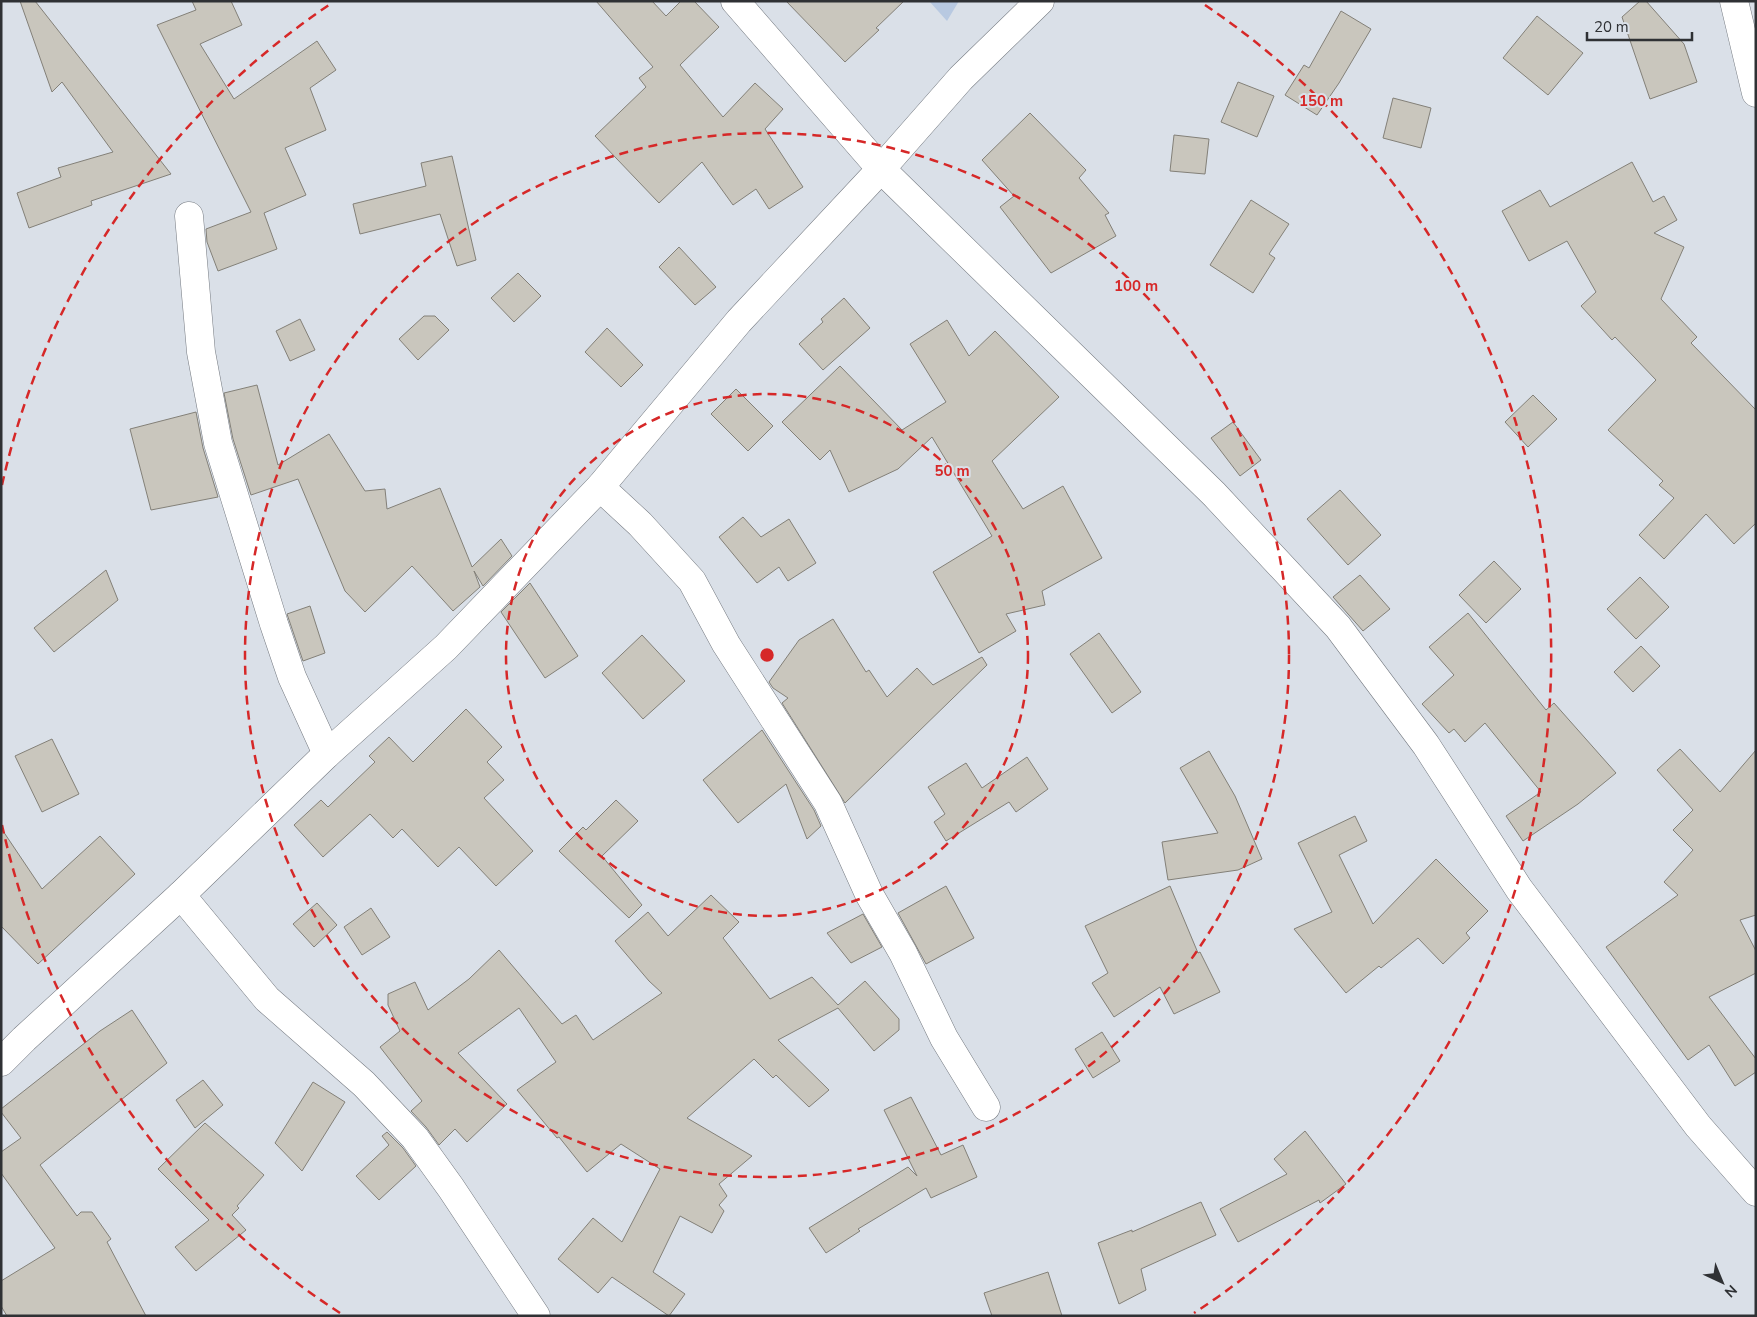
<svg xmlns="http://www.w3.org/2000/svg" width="1757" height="1317" font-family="'Nunito Sans',sans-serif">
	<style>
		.green { fill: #b8c9e1 }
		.building { fill: #c9c6bd; stroke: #838078 }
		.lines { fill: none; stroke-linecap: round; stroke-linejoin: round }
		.minor-casing { stroke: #757a81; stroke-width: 29 }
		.minor { stroke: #fff; stroke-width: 28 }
		.ring { fill: none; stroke: #d62828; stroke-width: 2.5; stroke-dasharray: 9 6 }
		.centre { fill: #d62828; stroke: #dae0e8; stroke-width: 2.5 }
		.ring-label { font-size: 15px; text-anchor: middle; font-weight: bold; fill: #d62828; stroke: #dae0e8; stroke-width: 4; stroke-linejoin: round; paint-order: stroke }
	</style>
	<rect width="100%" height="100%" fill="#dae0e8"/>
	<polygon class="green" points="929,1 959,1 947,21"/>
	<g class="building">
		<polygon points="20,1 35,1 171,174 91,201 92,205 29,228 17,193 61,177 58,168 113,152 62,82 52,92"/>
		<polygon points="192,1 231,1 242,25 200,44 234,99 317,41 336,70 310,88 326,130 285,148 306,195 264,213 277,249 218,271 207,242 206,229 251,212 157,25 196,10"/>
		<polygon points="596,1 652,1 666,16 681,1 694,1 719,27 680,65 723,117 755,83 783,109 765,129 803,187 769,209 756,189 733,205 702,162 659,203 595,136 646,87 639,78 653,67"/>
		<polygon points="786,1 904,1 876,28 879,30 845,62"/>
		<polygon points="1640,1 1646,1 1684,44 1697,82 1650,99 1622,17"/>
		<polygon points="1341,11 1371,29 1339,83 1317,115 1285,95 1304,65 1309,68"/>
		<polygon points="1537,16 1583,53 1548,95 1503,58"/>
		<polygon points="1238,82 1274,96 1257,137 1221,122"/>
		<polygon points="1393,98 1431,108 1421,148 1383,138"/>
		<polygon points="1030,113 1086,170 1079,178 1109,213 1105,215 1116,236 1051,273 1000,207 1014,196 982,160"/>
		<polygon points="1174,135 1209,139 1205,174 1170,171"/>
		<polygon points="452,156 476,260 457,266 440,214 360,234 353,204 426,186 421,163"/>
		<polygon points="1632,162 1653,202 1664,196 1677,220 1654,233 1684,247 1661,299 1697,337 1691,343 1756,410 1756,523 1734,544 1706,514 1664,559 1639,535 1674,498 1659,485 1663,481 1608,430 1656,380 1615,337 1612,340 1581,306 1596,292 1567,241 1529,261 1502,211 1540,190 1550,207"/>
		<polygon points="1251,200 1289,224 1269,254 1275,258 1253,293 1210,265"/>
		<polygon points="679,247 716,287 695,305 659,267"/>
		<polygon points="518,273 541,296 514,322 491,298"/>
		<polygon points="844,298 870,328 823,370 799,344 823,322 821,319"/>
		<polygon points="424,316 435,316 449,330 418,360 399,339"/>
		<polygon points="300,319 315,350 290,361 276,331"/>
		<polygon points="947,320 969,356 995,331 1059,397 992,461 1023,509 1063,486 1102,558 1042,591 1045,605 1006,614 1016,631 979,653 933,572 992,536 932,437 898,469 849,492 830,450 820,460 782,422 840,366 902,430 946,402 910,344"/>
		<polygon points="607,328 643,365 621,387 585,352"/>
		<polygon points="257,385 278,465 329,434 365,491 385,489 387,509 440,488 472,567 501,539 512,556 483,586 474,571 480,587 453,611 412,566 365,612 345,591 298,479 251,495 233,439 224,393"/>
		<polygon points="736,389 773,426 748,451 711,414"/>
		<polygon points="1533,395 1557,419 1528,447 1505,422"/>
		<polygon points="196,412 203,448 218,497 151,510 130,429"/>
		<polygon points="1233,422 1261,460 1240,476 1211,438"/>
		<polygon points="1340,490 1381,535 1348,565 1307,519"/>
		<polygon points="743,517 761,537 789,519 816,563 788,581 779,567 757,583 719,537"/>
		<polygon points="1494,561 1521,589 1486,623 1459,595"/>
		<polygon points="106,570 118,600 54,652 34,628"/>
		<polygon points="1360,575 1390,609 1363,631 1333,597"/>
		<polygon points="1640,577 1669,607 1636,639 1607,609"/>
		<polygon points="530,583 578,656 545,678 501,612"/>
		<polygon points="310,606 325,653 303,661 287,614"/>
		<polygon points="1468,613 1546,710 1554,703 1616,773 1578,804 1523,841 1506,816 1541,792 1485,723 1465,742 1454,729 1449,733 1422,704 1454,675 1429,647"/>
		<polygon points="833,619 866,672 869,670 887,697 917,668 933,685 982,657 987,665 845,803 782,703 788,698 773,688 769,682 799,640"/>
		<polygon points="1099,633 1141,692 1112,713 1070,654"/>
		<polygon points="642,635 685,681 643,719 602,673"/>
		<polygon points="1641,646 1660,666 1633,692 1614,672"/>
		<polygon points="466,709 502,747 487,762 504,780 484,798 533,851 496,886 459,847 438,867 402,829 393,838 370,814 323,857 294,825 321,800 328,807 375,762 369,756 389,737 413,762"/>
		<polygon points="762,730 814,810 821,826 807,839 786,784 738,823 703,780"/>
		<polygon points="52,739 79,794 42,812 15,756"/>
		<polygon points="1680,749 1720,792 1756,750 1756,915 1740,920 1756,951 1756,973 1709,997 1756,1059 1756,1072 1735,1086 1709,1045 1688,1060 1606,947 1678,895 1664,882 1693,850 1673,830 1693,810 1657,770"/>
		<polygon points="1209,751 1235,796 1262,859 1238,870 1168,880 1162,842 1218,833 1180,768"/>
		<polygon points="1027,757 1048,789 1016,812 1009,802 946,841 934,822 945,814 928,787 966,763 982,788"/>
		<polygon points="616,800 638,821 602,856 642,905 629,918 559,851 583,827 586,830"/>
		<polygon points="1355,816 1367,841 1339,855 1373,924 1436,859 1488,911 1466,933 1470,938 1443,964 1418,938 1381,968 1379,966 1346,993 1294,929 1332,912 1298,843"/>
		<polygon points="1,828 42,889 100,836 135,874 38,964 1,926"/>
		<polygon points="946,886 974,938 926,964 898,913"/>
		<polygon points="1170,886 1198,953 1200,952 1220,992 1174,1014 1160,987 1114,1017 1092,983 1108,973 1085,926"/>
		<polygon points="711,895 739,922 723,938 770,999 812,977 838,1005 865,981 899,1019 899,1030 874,1051 838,1008 778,1040 829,1090 809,1107 776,1075 773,1078 754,1059 687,1118 752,1156 719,1184 727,1196 719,1205 724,1211 712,1233 680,1216 653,1272 685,1294 669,1316 612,1277 598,1293 558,1259 593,1218 622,1242 660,1169 621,1144 587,1172 559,1137 557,1138 517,1090 556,1062 519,1008 458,1053 507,1104 467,1142 455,1129 439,1145 426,1127 411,1111 422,1101 380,1047 400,1031 388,1005 388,994 415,982 428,1010 469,979 499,950 562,1024 576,1015 593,1040 662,993 649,981 615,941 648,912 668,936"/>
		<polygon points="317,903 337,925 314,947 293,924"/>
		<polygon points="371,908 390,937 362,955 344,927"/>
		<polygon points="863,914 882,947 851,963 827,933"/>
		<polygon points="132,1010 167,1063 40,1165 77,1216 81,1212 92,1212 111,1239 107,1242 146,1316 7,1316 1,1306 1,1281 55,1248 1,1173 1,1152 21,1138 1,1112 1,1109 100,1031"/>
		<polygon points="1102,1032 1120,1061 1093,1078 1075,1049"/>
		<polygon points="203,1080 223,1105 195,1128 176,1100"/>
		<polygon points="313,1082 345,1102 302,1171 275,1143"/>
		<polygon points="911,1097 941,1155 963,1145 977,1177 931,1198 926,1188 858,1229 860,1231 826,1253 809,1228 908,1167 917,1176 884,1110"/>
		<polygon points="205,1123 264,1175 237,1206 239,1208 232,1215 246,1230 196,1271 175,1247 209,1220 158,1169"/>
		<polygon points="1305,1131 1346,1184 1320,1203 1319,1200 1238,1242 1220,1209 1287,1174 1274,1159"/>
		<polygon points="387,1132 403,1148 416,1166 379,1200 356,1176 389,1145 382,1136"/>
		<polygon points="1201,1202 1216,1235 1141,1269 1146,1290 1119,1304 1098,1243 1132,1230 1132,1232"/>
		<polygon points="1048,1272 1062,1316 992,1316 984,1293"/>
	</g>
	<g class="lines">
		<g class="minor-casing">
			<g id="minor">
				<polyline points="735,1 881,169 1214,494 1338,627 1426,745 1519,889 1698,1126 1756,1192"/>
				<polyline points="1734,1 1756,93"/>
				<polyline points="189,216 201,352 218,443 274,624 292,677 327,754"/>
				<polyline points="600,487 640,524 692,581 726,644 828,803 869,894 903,953 944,1038 986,1107"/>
				<polyline points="181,895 267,999 364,1084 415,1138 451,1188 536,1316"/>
				<polyline points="1,1062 24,1039 181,895 327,754 446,647 600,487 739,321 881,169 961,78 1040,1"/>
			</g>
		</g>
		<use href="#minor" class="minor"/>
	</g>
	<g class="ring">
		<circle cx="767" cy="655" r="261"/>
		<circle cx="767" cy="655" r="522"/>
		<path d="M340 1313A784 784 0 0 1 2 825M2 485A784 784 0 0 1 329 5M1205 5A784 784 0 0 1 1194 1313"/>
	</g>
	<circle cx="767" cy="655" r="8" class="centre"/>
	<g class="ring-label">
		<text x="1321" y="106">150 m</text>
		<text x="1136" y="291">100 m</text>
		<text x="952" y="476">50 m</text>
	</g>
	<rect width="1757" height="1317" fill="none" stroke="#2f3134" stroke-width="5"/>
	<g transform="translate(1722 1282) rotate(136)" stroke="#dae0e8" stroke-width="4" paint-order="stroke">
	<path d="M0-4L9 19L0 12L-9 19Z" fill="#2f3134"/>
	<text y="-8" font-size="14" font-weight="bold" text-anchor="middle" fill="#2f3134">N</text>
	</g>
	<path d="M1587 32v8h105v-8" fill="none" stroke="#2f3134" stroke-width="2.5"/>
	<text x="1594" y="32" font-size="15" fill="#2f3134" stroke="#dae0e8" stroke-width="4" paint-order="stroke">20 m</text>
</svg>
